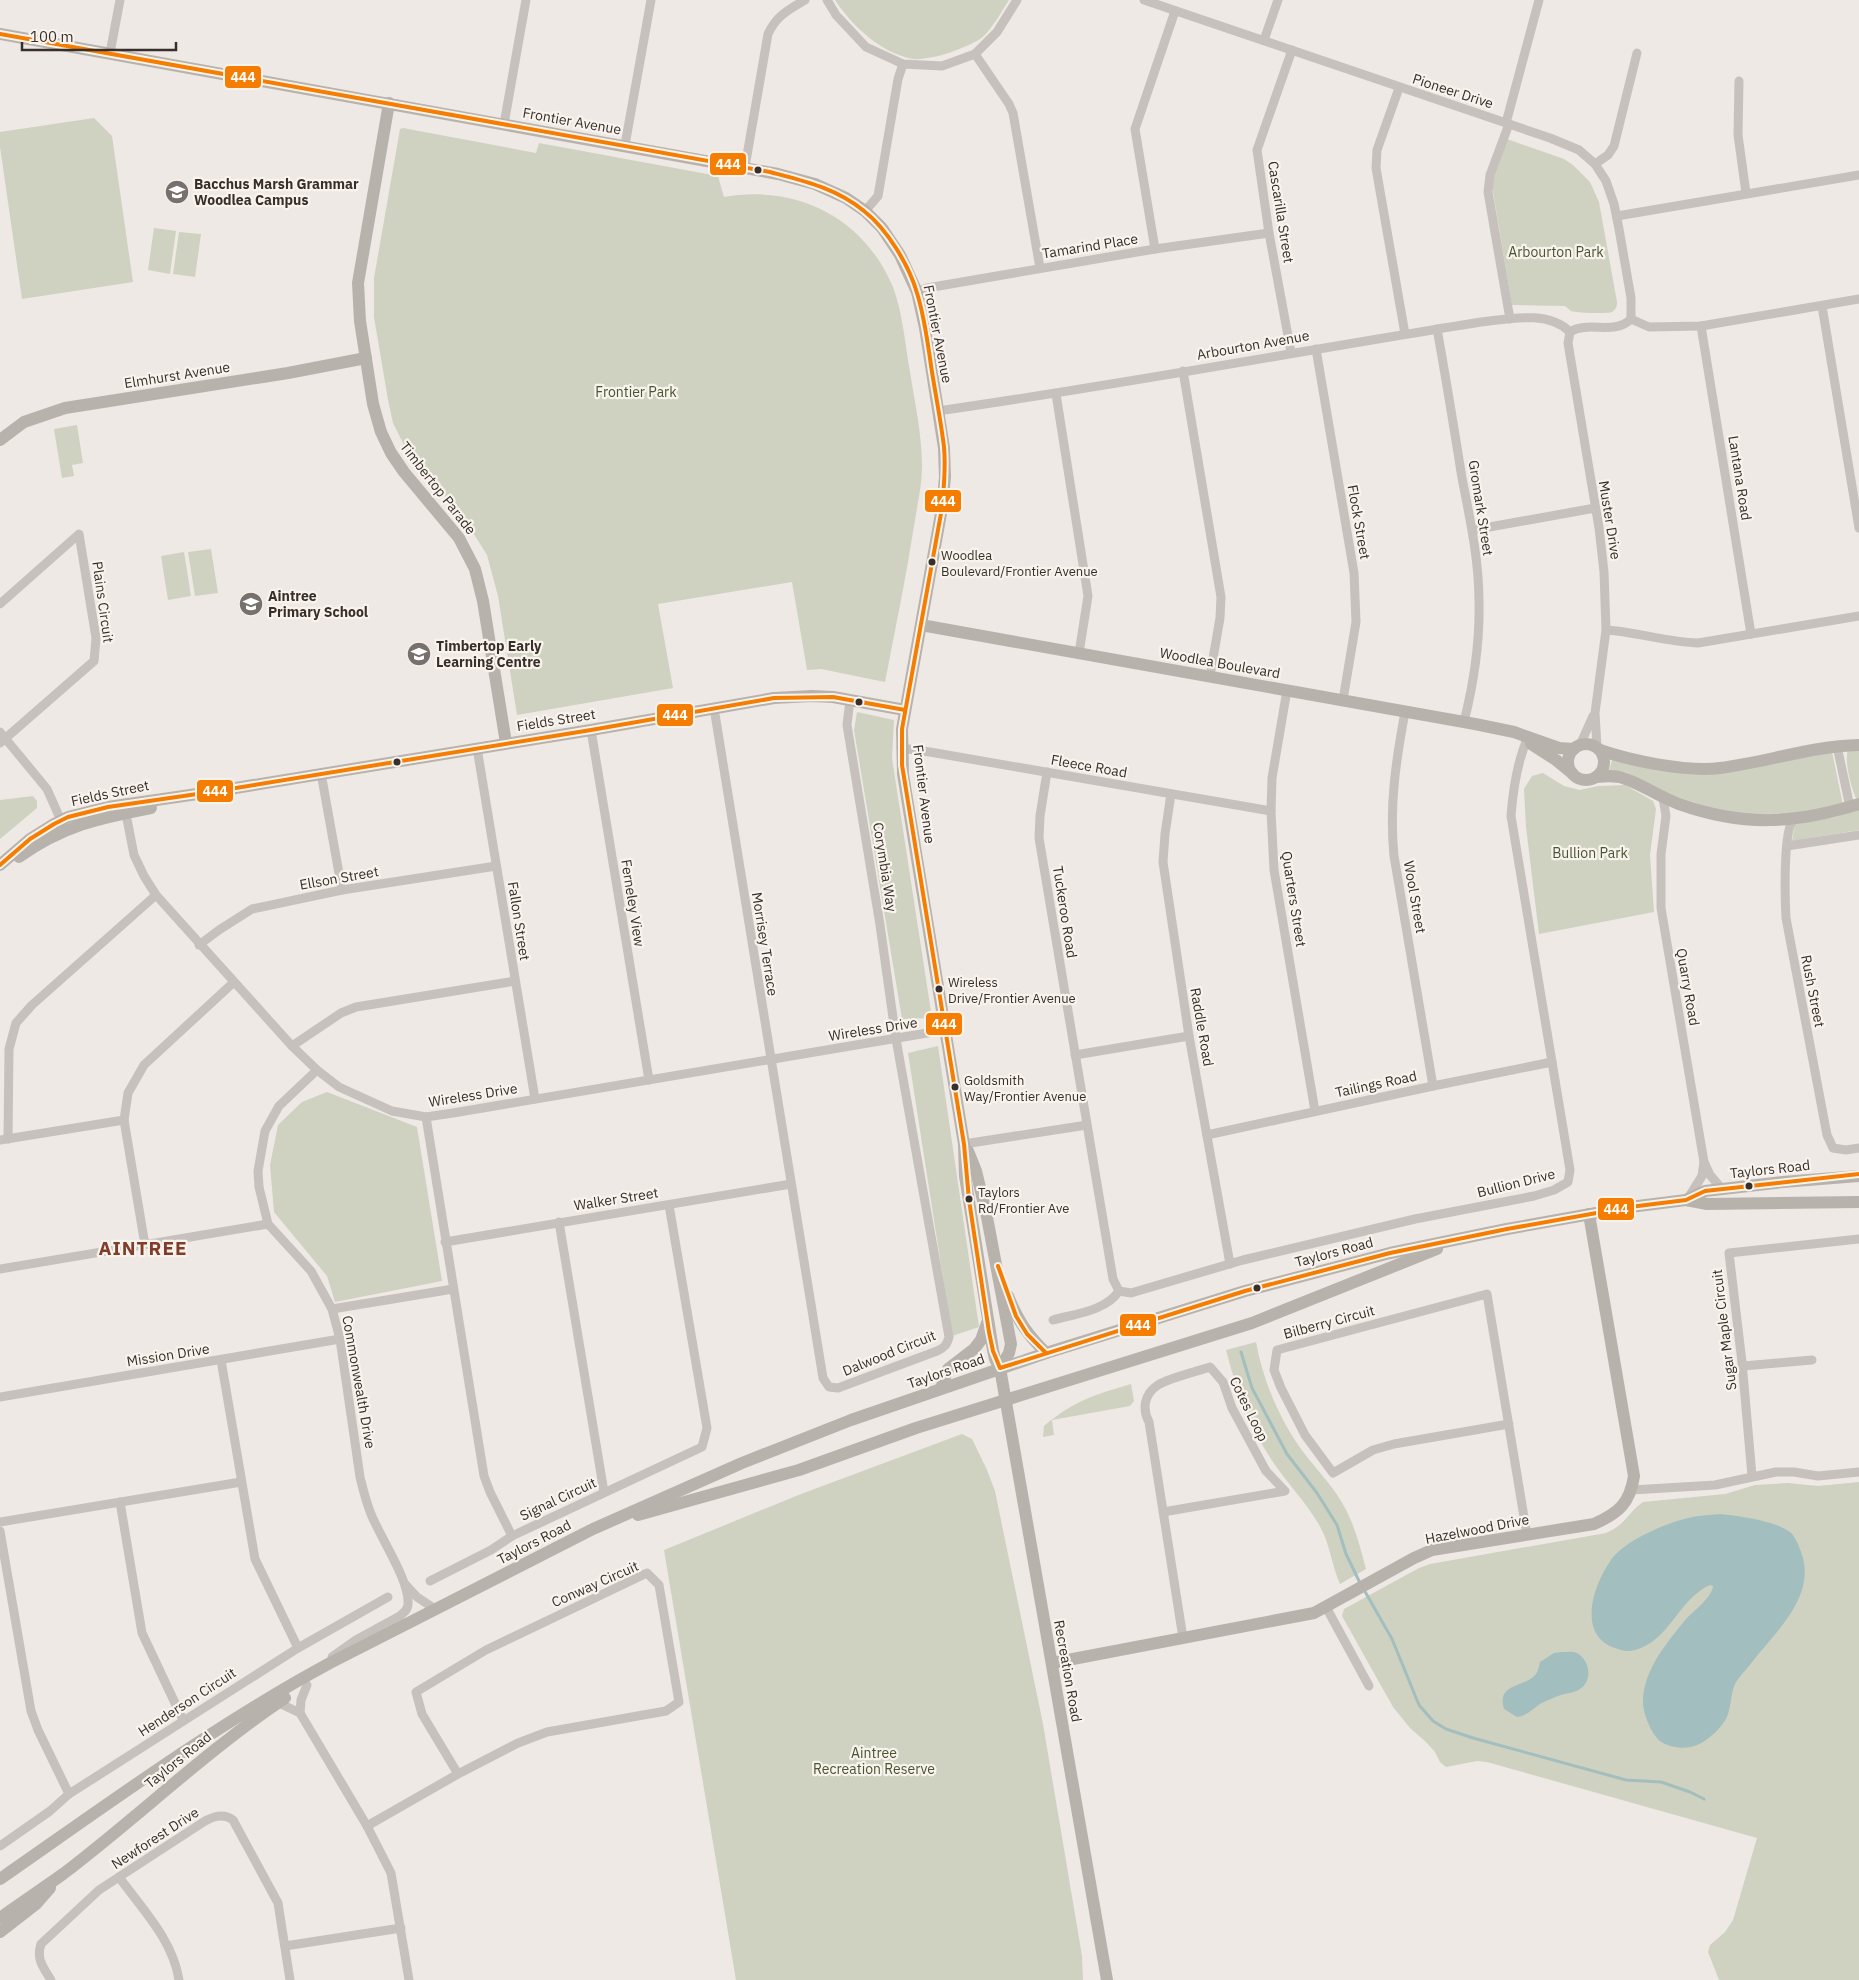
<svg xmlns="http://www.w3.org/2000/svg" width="1859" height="1980" font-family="'IBM Plex Sans',sans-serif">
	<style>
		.green { fill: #cfd2c0 }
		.water { fill: #a2bebe }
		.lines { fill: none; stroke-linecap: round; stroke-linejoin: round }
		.stream { stroke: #a2bebe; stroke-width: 3 }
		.street { stroke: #c7c1bd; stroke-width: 9 }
		.secondary { stroke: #b8b2ad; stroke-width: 12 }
		.bus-1-casing { stroke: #f9f3ed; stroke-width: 8 }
		.bus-1 { stroke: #f57e02; stroke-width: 4 }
		.bus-dot { fill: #382f2b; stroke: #f9f3ed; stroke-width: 2 }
		.labels { text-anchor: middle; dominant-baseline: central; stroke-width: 4.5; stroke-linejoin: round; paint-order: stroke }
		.bus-label { font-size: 13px; fill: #382f2b; stroke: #f9f3ed; text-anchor: start }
		.street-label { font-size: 14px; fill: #382f2b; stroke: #f9f3ed }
		.poi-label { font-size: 14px; font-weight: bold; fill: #382f2b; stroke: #f9f3ed; text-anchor: start }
		.park-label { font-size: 14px; fill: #485530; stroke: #f9f3ed }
		.district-label { font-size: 19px; font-weight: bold; letter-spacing: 1px; fill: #813d2a; stroke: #f9f3ed }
		.line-badge { stroke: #f9f3ed; stroke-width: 2 }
		.badge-label { font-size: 14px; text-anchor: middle; font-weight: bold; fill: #fff }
	</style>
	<rect width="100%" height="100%" fill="#eee9e5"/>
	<g class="green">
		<path d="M 835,0 L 1009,0 C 1002,11 994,25 985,35 C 978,42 964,47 954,51 C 945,55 923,60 913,59 C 881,53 852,26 835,0 Z"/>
		<polygon points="94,118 112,136 133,282 22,299 0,147 0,132"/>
		<path d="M 403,128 L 536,153 L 539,143 L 718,176 L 724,197 C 797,184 864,218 893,287 C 903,314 905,344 910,372 C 915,403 922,435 922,466 C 922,486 917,506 914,526 C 906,578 895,630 885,682 L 821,669 L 807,670 L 792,582 L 658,604 L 673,688 L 517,715 L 498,596 L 487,555 L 467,523 L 409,455 L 393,423 L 388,400 L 374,317 L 374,278 L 400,129 Z"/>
		<path d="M 1507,139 L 1564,159 L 1573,165 L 1590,182 L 1599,202 L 1617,302 C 1617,307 1616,309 1612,312 C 1606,314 1577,313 1571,311 C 1570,310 1565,306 1565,306 L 1512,305 L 1492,186 L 1494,175 Z"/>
		<polygon points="154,228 176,231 170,274 148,270"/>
		<polygon points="179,232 201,234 195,277 173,274"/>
		<polygon points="77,425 83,463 72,465 74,476 62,478 54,429"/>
		<polygon points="211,549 218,593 195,596 188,552"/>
		<polygon points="184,552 191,596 168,600 161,556"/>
		<polygon points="857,712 894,720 892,758 932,1018 902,1019 854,730"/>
		<path d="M 1859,748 L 1859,799 L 1856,798 C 1851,788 1844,760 1848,750 Z"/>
		<polygon points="1832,752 1843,805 1819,812 1756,817 1718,810 1671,795 1626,772 1609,771 1612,760 1688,772"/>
		<polygon points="1543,773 1564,786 1580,790 1598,786 1625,785 1653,801 1656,809 1650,855 1654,912 1539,934 1526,827 1524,789 1532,776"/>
		<polygon points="33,796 37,801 37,808 0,839 0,800"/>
		<polygon points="1859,809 1859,830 1792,841 1795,824 1835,817"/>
		<polygon points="938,1046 979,1327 952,1336 908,1053"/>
		<polygon points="327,1092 417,1127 442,1281 335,1302 327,1276 274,1212 270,1165 278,1125 302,1102"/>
		<path d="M 1256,1342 C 1263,1381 1280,1421 1304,1453 C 1316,1469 1331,1484 1341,1501 C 1354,1522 1360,1546 1366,1569 L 1340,1584 C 1331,1564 1330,1542 1318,1523 C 1305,1501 1287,1483 1273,1462 C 1250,1428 1236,1389 1226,1350 Z"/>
		<path d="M 1131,1384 L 1134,1401 L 1130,1406 L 1052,1420 L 1054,1435 L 1043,1437 L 1044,1426 C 1075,1400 1094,1395 1131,1384 Z"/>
		<polygon points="962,1434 972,1439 987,1470 995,1491 1043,1724 1082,1956 1083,1980 736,1980 664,1550 801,1494"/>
		<path d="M 1859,1482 L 1859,1980 L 1719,1980 L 1708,1952 L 1710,1945 L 1725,1932 L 1733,1920 L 1757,1838 L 1487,1762 L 1477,1761 L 1446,1767 L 1440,1762 L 1435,1752 L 1426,1742 L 1410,1728 L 1393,1707 L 1342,1616 L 1344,1609 L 1419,1568 L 1430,1564 L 1606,1533 C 1627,1524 1628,1512 1643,1502 L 1725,1494 L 1755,1485 L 1788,1483 L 1818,1486 Z"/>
	</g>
	<g class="water">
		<path d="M 1721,1514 C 1739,1516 1776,1521 1790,1532 C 1795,1536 1799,1546 1801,1552 C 1818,1597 1773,1634 1749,1666 C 1744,1672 1738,1678 1735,1684 C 1731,1693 1731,1705 1728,1714 C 1725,1725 1708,1741 1697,1745 C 1686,1750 1670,1748 1660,1741 C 1651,1734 1642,1711 1643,1700 C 1644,1669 1668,1641 1687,1618 C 1695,1610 1712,1597 1713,1586 L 1710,1585 C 1679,1599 1672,1635 1641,1648 C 1630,1653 1622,1651 1612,1647 C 1577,1632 1594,1584 1611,1560 C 1626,1539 1672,1520 1698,1516 C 1705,1515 1713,1515 1721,1514 Z"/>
		<path d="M 1562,1652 C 1567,1652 1573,1651 1577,1653 C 1590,1660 1593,1681 1580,1689 C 1575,1693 1565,1693 1558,1696 C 1552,1698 1546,1701 1540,1704 C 1532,1709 1527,1716 1517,1717 L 1504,1709 C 1496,1683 1525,1688 1536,1674 C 1538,1671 1539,1666 1540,1662 L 1554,1653 Z"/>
	</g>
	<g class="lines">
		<g class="stream">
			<polyline points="1241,1352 1252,1388 1287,1454 1317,1493 1337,1525 1346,1554 1360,1583"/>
			<polyline points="1363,1588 1392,1639 1419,1705 1433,1721 1446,1729 1473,1738 1626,1780 1661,1782 1690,1792 1704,1799"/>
		</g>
		<g class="street">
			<polyline points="827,0 836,15 866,47 903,64 942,66 975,54 997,32 1017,0"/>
			<polyline points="1144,0 1550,138 1579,150 1595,164 1606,181 1614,204 1619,229 1631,298 1631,319"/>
			<polyline points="1264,40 1278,0"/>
			<polyline points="110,53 120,0"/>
			<polyline points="975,54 1009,104 1013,113 1040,268"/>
			<polyline points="1739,81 1738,135 1746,193"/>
			<polyline points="1399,88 1377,150 1376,168 1405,334"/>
			<polyline points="1506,123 1539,0"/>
			<polyline points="504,124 526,0"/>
			<polyline points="1509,124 1490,175 1488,192 1510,319"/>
			<polyline points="625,145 651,0"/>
			<polyline points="1595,164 1608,155 1614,146 1637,53"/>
			<path d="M 745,167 L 768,34 C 776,16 788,10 805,0"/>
			<polyline points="865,211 878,196 898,79 903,64"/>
			<polyline points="1617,216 1859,175"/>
			<polyline points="1155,249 1135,129 1175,11"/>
			<polyline points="917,292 927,288 1155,249 1269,233"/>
			<polyline points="1822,306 1859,528"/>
			<polyline points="1631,319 1649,327 1701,326 1859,299"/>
			<polyline points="1701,326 1751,634"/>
			<path d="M 1437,329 C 1446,378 1454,428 1462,478 C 1470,519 1479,560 1479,602 C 1480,643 1474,682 1464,722"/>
			<polyline points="1570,332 1568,343 1599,528 1604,572 1606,630 1595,713 1597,747"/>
			<path d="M 1570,332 C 1588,320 1614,336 1631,319"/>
			<polyline points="1316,349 1354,573 1356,622 1343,700"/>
			<polyline points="1291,352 1269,233 1257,150 1292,50"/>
			<polyline points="1183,371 1221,597 1220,618 1210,676"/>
			<polyline points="1056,394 1088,596 1079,653"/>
			<path d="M 938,411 C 1119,385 1300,351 1481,322 C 1509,319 1548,310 1570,332"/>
			<polyline points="1473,530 1595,508"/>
			<polyline points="0,604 79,534 96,638 94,661 0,743"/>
			<path d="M 1606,630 C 1637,632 1667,642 1698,643 L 1859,616"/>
			<polyline points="1287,690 1272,778 1271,811 1274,870 1315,1111"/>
			<path d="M 714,708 L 823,1378 L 829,1387 L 838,1388 L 937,1351 C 944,1348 947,1345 949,1337 L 896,1039 L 880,925 L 847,725 L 850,700"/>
			<path d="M 1405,712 C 1396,760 1389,806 1394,856 L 1433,1086"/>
			<polyline points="591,730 649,1080"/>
			<polyline points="0,732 47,789 63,825"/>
			<polyline points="1580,745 1593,716"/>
			<polyline points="1837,746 1850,807"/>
			<polyline points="477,748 535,1099"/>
			<polyline points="901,748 930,752 1271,811"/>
			<polyline points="1047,772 1040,816 1039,838 1113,1279 1119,1291"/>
			<polyline points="321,773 342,890"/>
			<polyline points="1171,794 1165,834 1163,862 1189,1036 1230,1264"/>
			<polyline points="1663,798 1666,816 1661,854 1661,908 1704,1162 1710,1175 1722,1189"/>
			<polyline points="125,809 134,855 144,876 156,895 292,1046 317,1070 339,1087 392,1111 426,1117 453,1113 945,1030"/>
			<path d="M 1793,820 C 1783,832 1785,900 1786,918 L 1827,1135 L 1833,1148 L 1846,1150 L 1859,1148"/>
			<polyline points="1787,846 1859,835"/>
			<polyline points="199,945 219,930 252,909 342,890 496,866"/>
			<polyline points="292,1046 341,1013 356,1007 515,981"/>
			<polyline points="1075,1055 1189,1036"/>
			<path d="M 317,1070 L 279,1106 L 265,1131 L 258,1171 L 259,1187 L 268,1224 L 311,1271 L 332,1309 L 340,1339 L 360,1477 C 363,1489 366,1502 371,1514 C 380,1537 410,1581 408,1604 C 408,1610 404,1612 400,1616 L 356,1640 L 332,1657"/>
			<polyline points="426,1117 484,1476 490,1492 512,1536 702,1447 707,1428 669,1205"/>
			<polyline points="1207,1135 1433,1086 1552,1062"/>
			<polyline points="8,1139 9,1049 16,1023 32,1005 156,895"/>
			<polyline points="0,1140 124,1120"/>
			<polyline points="964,1144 1087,1125"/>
			<polyline points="1687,1200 1702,1176 1704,1162"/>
			<polyline points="559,1222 604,1492"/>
			<polyline points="445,1242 791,1184"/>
			<polyline points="145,1245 124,1120 128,1093 144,1065 234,982"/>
			<polyline points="0,1269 268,1224"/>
			<path d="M 1119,1291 L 1131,1293 L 1243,1260 L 1415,1219 L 1534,1196 L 1554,1190 L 1568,1182 L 1570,1170 L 1511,816 C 1513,789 1517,762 1528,737"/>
			<polyline points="332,1309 453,1289"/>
			<path d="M 1053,1320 C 1074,1314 1106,1311 1119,1291"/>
			<polyline points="1743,1366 1812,1360"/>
			<polyline points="0,1397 340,1339"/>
			<polyline points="1509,1424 1394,1444 1373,1450 1333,1473 1305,1435 1281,1388 1274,1370 1277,1350 1487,1294 1527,1535"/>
			<polyline points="1752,1476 1742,1362 1729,1253 1859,1239"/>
			<polyline points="1632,1490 1715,1485 1776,1472 1794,1472 1818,1476 1859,1472"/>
			<polyline points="120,1502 142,1633 183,1720"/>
			<path d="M 1163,1512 L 1285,1491 L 1266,1471 L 1232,1408 L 1223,1382 L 1210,1367 C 1198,1371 1167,1379 1158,1385 C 1144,1394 1142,1409 1149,1422 L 1183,1638"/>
			<polyline points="0,1522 241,1482"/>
			<polyline points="0,1531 31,1711 38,1730 69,1794 298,1648 255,1559 221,1360"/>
			<polyline points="430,1581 491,1550 512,1536"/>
			<polyline points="405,1584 417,1597 435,1609"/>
			<polyline points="1326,1607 1369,1686"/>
			<polyline points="298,1648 388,1597"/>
			<polyline points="279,1703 300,1713"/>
			<polyline points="300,1713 367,1826 391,1873 409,1980"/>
			<polyline points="300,1713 301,1700 307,1685"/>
			<polyline points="367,1826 458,1774 518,1743 547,1732 666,1711 679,1702 659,1585 647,1573 486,1650 416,1692 422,1714 458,1774"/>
			<polyline points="0,1846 50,1811 69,1794"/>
			<path d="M 119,1877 C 142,1909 173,1940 179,1980"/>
			<polyline points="285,1946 401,1928"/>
			<path d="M 51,1980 C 43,1967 36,1959 41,1944 L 99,1890 L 205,1821 C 214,1816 224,1813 233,1820 L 278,1903 L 290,1980"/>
		</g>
		<g class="secondary">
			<polyline points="0,34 778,174 815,184 846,198 865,211 882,228 900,255 917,292 925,328 944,448 945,477 942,508 902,729 903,774 964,1144 965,1176 993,1350 995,1359 1000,1368 1107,1980"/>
			<polyline points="389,103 358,283 360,321 373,404 381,432 391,453 404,472 459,538 475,569 483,601 506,743"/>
			<polyline points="0,440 24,422 65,408 288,373 366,358"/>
			<polyline points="921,625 1475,724 1514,732 1559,748 1574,749"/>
			<polyline points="1531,744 1556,760 1572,773"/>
			<circle cx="1586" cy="762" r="18"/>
			<path d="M 1600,750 C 1631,761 1687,772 1720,768 C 1767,762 1812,746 1859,745"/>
			<path d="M 1596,777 C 1605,776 1614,775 1623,778 C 1642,784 1659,797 1679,804 C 1744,827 1794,824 1859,804"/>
			<path d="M 19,857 C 62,826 99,818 151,808"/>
			<polyline points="0,865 30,839 54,824 68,817 108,807 211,792 591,730 774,698 812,696 833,697 905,710"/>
			<polyline points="968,1151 976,1171 987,1217 1011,1344 1009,1353 1000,1368"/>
			<polyline points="1686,1200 1707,1204 1859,1202"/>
			<path d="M 1008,1296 C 1018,1321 1027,1334 1046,1353"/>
			<polyline points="941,1388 948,1369 974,1349 981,1340 987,1323"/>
			<polyline points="638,1515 799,1470 916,1428 1252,1323 1437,1249"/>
			<path d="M 1052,1663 L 1314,1613 L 1414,1558 L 1432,1550 L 1594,1524 C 1619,1513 1630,1503 1634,1476 L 1589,1214"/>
			<path d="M 0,1879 C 108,1804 215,1725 330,1663 L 593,1529 L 742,1463 L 851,1420 L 1046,1353 L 1245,1291 L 1390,1253 L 1507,1229 L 1630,1207 L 1686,1200 L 1705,1191 L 1783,1182 L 1859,1176"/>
			<path d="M 0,1918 C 21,1903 42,1889 63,1874 C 138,1817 206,1751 285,1698"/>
			<polyline points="0,1932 36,1904 50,1888"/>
		</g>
		<g class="bus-1-casing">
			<g id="bus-1">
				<path d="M 0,34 L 770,172 C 804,181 836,188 864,211 C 887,229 909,265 917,293 C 925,318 928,346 932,372 C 936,397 941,422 944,447 C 946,468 944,488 942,508 L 902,729 L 902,765 L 964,1144 L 969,1200 L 989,1332 L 993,1351 L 1000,1368 L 1245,1291 L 1390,1253 L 1507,1229 L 1630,1207 L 1686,1200 L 1705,1191 L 1859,1174"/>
				<polyline points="0,865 30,839 54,824 68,817 108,807 211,792 591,730 774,698 833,697 905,710"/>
				<polyline points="998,1266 1016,1316 1027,1334 1046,1353"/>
			</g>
		</g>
		<use href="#bus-1" class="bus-1"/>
	</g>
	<defs>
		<g id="school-disc" transform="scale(1.25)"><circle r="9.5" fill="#78706c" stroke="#f9f3ed"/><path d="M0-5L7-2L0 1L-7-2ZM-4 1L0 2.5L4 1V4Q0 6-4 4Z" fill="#fff"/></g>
	</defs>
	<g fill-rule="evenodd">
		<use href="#school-disc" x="177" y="192"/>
		<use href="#school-disc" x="251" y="604"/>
		<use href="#school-disc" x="419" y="654"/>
	</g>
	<g class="bus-dot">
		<circle cx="758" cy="170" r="4.5"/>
		<circle cx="932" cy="562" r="4.5"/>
		<circle cx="859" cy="702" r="4.5"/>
		<circle cx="397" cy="762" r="4.5"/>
		<circle cx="939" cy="989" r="4.5"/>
		<circle cx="955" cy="1087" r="4.5"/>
		<circle cx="1749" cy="1186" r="4.5"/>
		<circle cx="969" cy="1199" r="4.5"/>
		<circle cx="1257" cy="1288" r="4.5"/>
	</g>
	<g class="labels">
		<g class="bus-label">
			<text x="941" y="555">Woodlea<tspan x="941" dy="16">Boulevard/Frontier Avenue</tspan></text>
			<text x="948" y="982">Wireless<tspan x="948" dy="16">Drive/Frontier Avenue</tspan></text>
			<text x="964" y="1080">Goldsmith<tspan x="964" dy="16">Way/Frontier Avenue</tspan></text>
			<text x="978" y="1192">Taylors<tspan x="978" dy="16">Rd/Frontier Ave</tspan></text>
		</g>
		<g class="street-label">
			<text transform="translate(1453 91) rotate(18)">Pioneer Drive</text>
			<text transform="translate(572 121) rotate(10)">Frontier Avenue</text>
			<text transform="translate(1281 212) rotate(81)">Cascarilla Street</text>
			<text transform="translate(1090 246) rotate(-9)">Tamarind Place</text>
			<text transform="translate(938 334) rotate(79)">Frontier Avenue</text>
			<text transform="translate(1253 345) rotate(-10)">Arbourton Avenue</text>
			<text transform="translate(177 375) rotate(-9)">Elmhurst Avenue</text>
			<text transform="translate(1740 478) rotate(81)">Lantana Road</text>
			<text transform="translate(438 488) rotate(52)">Timbertop Parade</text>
			<text transform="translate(1481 508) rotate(81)">Gromark Street</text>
			<text transform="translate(1610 520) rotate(81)">Muster Drive</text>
			<text transform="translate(1359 522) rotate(80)">Flock Street</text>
			<text transform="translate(103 602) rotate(82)">Plains Circuit</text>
			<text transform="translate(1220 663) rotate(10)">Woodlea Boulevard</text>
			<text transform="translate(556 720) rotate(-9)">Fields Street</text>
			<text transform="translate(1089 766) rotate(10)">Fleece Road</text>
			<text transform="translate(110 793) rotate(-12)">Fields Street</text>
			<text transform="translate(924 794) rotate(83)">Frontier Avenue</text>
			<text transform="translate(885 867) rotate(81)">Corymbia Way</text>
			<text transform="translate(339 878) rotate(-10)">Ellson Street</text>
			<text transform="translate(1415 897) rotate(80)">Wool Street</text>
			<text transform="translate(1294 899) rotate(81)">Quarters Street</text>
			<text transform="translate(633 903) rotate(81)">Ferneley View</text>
			<text transform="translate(1065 912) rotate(81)">Tuckeroo Road</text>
			<text transform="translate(519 921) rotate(81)">Fallon Street</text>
			<text transform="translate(765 944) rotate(81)">Morrisey Terrace</text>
			<text transform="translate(1688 987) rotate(80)">Quarry Road</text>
			<text transform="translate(1813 991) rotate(79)">Rush Street</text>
			<text transform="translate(1202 1027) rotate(80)">Raddle Road</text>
			<text transform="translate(873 1029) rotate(-9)">Wireless Drive</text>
			<text transform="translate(1376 1084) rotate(-12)">Tailings Road</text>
			<text transform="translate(473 1095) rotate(-9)">Wireless Drive</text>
			<text transform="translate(1770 1169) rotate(-6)">Taylors Road</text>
			<text transform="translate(1516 1183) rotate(-14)">Bullion Drive</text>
			<text transform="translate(616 1199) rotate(-9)">Walker Street</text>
			<text transform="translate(1334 1252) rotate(-15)">Taylors Road</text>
			<text transform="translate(1329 1322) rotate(-15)">Bilberry Circuit</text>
			<text transform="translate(1724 1330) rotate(-97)">Sugar Maple Circuit</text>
			<text transform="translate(889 1353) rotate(-22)">Dalwood Circuit</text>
			<text transform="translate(168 1355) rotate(-9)">Mission Drive</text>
			<text transform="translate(946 1371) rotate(-19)">Taylors Road</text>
			<text transform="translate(359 1382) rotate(80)">Commonwealth Drive</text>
			<text transform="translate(1249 1409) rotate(64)">Cotes Loop</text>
			<text transform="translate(558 1499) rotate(-25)">Signal Circuit</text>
			<text transform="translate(1477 1529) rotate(-11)">Hazelwood Drive</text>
			<text transform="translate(534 1542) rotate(-27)">Taylors Road</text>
			<text transform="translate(595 1584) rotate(-24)">Conway Circuit</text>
			<text transform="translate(1068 1671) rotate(80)">Recreation Road</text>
			<text transform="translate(187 1702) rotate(-33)">Henderson Circuit</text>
			<text transform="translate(178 1760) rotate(-39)">Taylors Road</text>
			<text transform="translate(155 1838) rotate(-33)">Newforest Drive</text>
		</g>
		<g class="poi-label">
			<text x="194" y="184">Bacchus Marsh Grammar<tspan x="194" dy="16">Woodlea Campus</tspan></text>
			<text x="268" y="596">Aintree<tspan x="268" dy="16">Primary School</tspan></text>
			<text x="436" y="646">Timbertop Early<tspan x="436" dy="16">Learning Centre</tspan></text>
		</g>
		<g class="park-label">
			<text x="1556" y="252">Arbourton Park</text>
			<text x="636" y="392">Frontier Park</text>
			<text x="1590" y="853">Bullion Park</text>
			<text x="874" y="1753">Aintree<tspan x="874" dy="16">Recreation Reserve</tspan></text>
		</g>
		<g class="district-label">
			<text x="143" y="1248">AINTREE</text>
		</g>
	</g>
	<g class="line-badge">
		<rect x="224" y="65" width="38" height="24" rx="5" fill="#f57e02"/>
		<rect x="709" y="152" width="38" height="24" rx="5" fill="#f57e02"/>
		<rect x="924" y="489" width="38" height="24" rx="5" fill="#f57e02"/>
		<rect x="656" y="703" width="38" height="24" rx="5" fill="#f57e02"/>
		<rect x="196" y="779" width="38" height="24" rx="5" fill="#f57e02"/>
		<rect x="925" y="1012" width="38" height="24" rx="5" fill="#f57e02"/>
		<rect x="1597" y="1197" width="38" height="24" rx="5" fill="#f57e02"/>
		<rect x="1119" y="1313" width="38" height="24" rx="5" fill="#f57e02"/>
	</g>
	<g class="badge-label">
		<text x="243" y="82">444</text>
		<text x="728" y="169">444</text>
		<text x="943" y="506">444</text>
		<text x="675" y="720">444</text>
		<text x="215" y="796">444</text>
		<text x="944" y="1029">444</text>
		<text x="1616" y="1214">444</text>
		<text x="1138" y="1330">444</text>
	</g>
	<path d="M22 42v8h154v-8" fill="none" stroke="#382f2b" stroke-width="2.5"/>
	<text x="30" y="42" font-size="15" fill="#382f2b" stroke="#f9f3ed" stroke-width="4" paint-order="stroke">100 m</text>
</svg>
